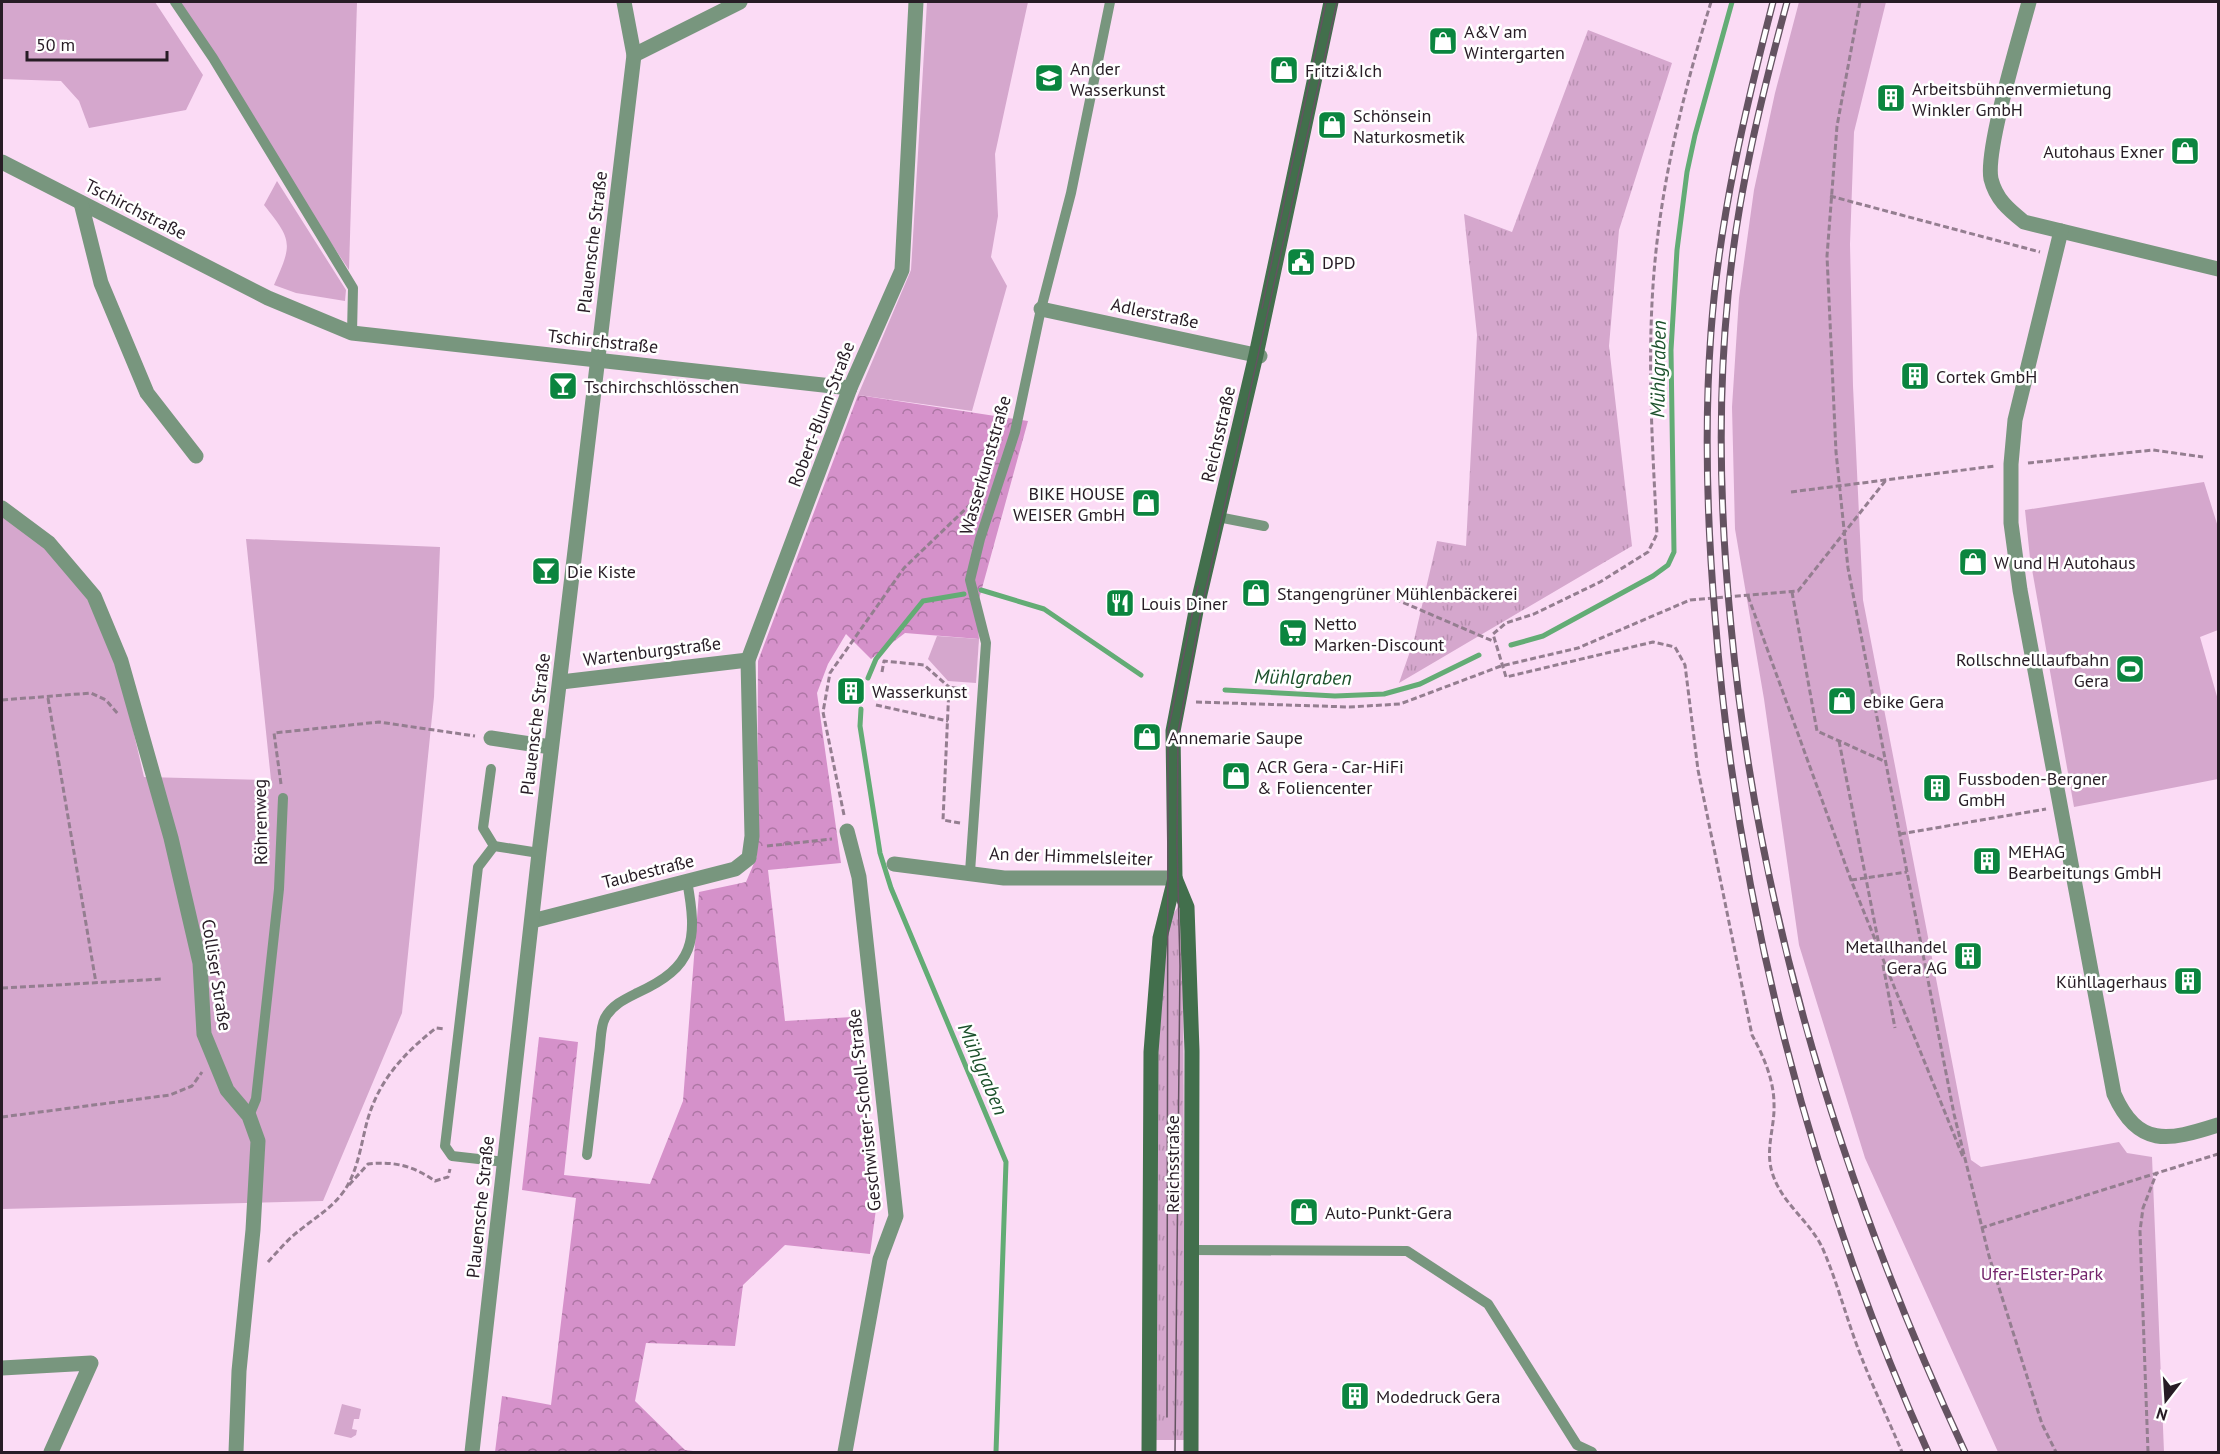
<svg xmlns="http://www.w3.org/2000/svg" width="2220" height="1454" font-family="'PT Sans',sans-serif">
	<style>
		.grass { fill: url(#grass-tufts) }
		.forest { fill: url(#forest-crowns) }
		.green { fill: #d5a7cd }
		.lines { fill: none; stroke-linecap: round; stroke-linejoin: round }
		.stream { stroke: #63ac75; stroke-width: 5 }
		.path { stroke: #947e90; stroke-width: 3; stroke-dasharray: 6 3; stroke-linecap: butt }
		.lane { stroke: #78967e; stroke-width: 10 }
		.street { stroke: #78967e; stroke-width: 15 }
		.secondary { stroke: #426f4c; stroke-width: 15 }
		.tram { stroke: #645361; stroke-width: 1.5 }
		.rail-casing { stroke: #645361; stroke-width: 7 }
		.rail { stroke: #fff; stroke-width: 4.5; stroke-dasharray: 14; stroke-linecap: butt }
		.labels { text-anchor: middle; dominant-baseline: central; stroke-width: 5; stroke-linejoin: round; paint-order: stroke }
		.poi-label { font-size: 18px; fill: #271c25; stroke: #fff; text-anchor: start }
		.street-label { font-size: 18px; fill: #271c25; stroke: #fff }
		.park-label { font-size: 18px; fill: #75266d; stroke: #fff }
		.water-label { font-size: 20px; font-style: italic; fill: #1c512c; stroke: #fff }
	</style>
	<defs>
		<pattern id="grass-tufts" width="24" height="20" patternUnits="userSpaceOnUse" patternTransform="scale(1.5)"><rect width="24" height="20" fill="#d5a7cd"/><path d="M3 7l-1-3M5 7V3M7 7l1-3M15 17l-1-3M17 17v-4M19 17l1-3" fill="none" stroke="#b78fb0"/></pattern>
		<pattern id="forest-crowns" width="20" height="18" patternUnits="userSpaceOnUse" patternTransform="scale(1.5)"><rect width="20" height="18" fill="#d591ca"/><path d="M2 6a3 3 0 1 1 6 0M12 15a3 3 0 1 1 6 0" fill="none" stroke="#ad76a4"/></pattern>
	</defs>
	<rect width="100%" height="100%" fill="#fbdbf5"/>
	<g class="grass">
		<polygon points="1588,30 1672,63 1619,230 1609,346 1632,546 1399,683 1414,640 1437,541 1466,546 1477,335 1464,214 1512,232"/>
		<polygon points="1180,904 1183,933 1185,1440 1154,1440 1154,1078 1169,920"/>
	</g>
	<polygon class="forest" points="858,395 1028,421 976,610 979,639 905,633 871,659 846,634 828,664 817,693 841,863 768,870 785,1021 852,1017 876,1209 870,1254 785,1245 743,1285 735,1346 646,1343 635,1401 685,1450 701,1452 495,1452 502,1396 551,1405 576,1198 522,1190 539,1037 578,1042 564,1175 650,1184 683,1101 699,892 746,882 757,856 758,661"/>
	<g class="green">
		<polygon points="2,2 155,2 203,75 186,110 89,128 79,101 61,81 2,79"/>
		<polygon points="178,2 357,2 349,270 329,240"/>
		<polygon points="927,2 1028,2 995,154 998,216 991,257 1007,286 972,411 858,395 911,270"/>
		<polygon points="1799,2 1886,2 1854,132 1850,244 1853,386 1863,600 1971,1160 1981,1167 2119,1142 2127,1153 2152,1157 2164,1452 1998,1452 1865,1158 1799,945 1764,699 1735,529 1732,407 1739,298 1754,190 1775,93"/>
		<path d="M 277,181 L 346,290 L 345,301 L 296,293 L 274,285 C 293,243 292,240 264,205 Z"/>
		<polygon points="2204,482 2218,527 2218,630 2200,637 2218,700 2218,779 2074,807 2030,558 2025,510"/>
		<polygon points="2,514 47,545 91,596 124,691 144,777 271,780 246,539 440,547 434,697 402,1013 323,1201 2,1209"/>
		<polygon points="937,636 979,639 976,683 948,681 928,659"/>
		<polygon points="342,1404 361,1409 359,1419 354,1419 352,1429 357,1430 356,1435 351,1438 334,1434"/>
	</g>
	<g class="lines">
		<g class="stream">
			<polyline points="981,590 1044,609 1141,675"/>
			<polyline points="1511,645 1543,636 1653,576 1668,565 1674,552 1671,350 1677,250 1687,172 1695,135 1732,2"/>
			<polyline points="868,678 876,659 923,601 964,594"/>
			<polyline points="1225,690 1335,696 1384,694 1420,684 1479,655"/>
			<polyline points="861,709 860,726 880,853 891,888 1006,1162 996,1452"/>
		</g>
		<g class="path">
			<path d="M 1711,2 C 1686,84 1665,166 1656,251 C 1646,345 1652,440 1657,534 L 1648,552 L 1600,582 L 1534,614 L 1506,623 L 1493,634 L 1506,677 L 1653,642 L 1675,647 L 1685,665 L 1698,770 L 1752,1035 C 1763,1055 1774,1080 1774,1104 C 1775,1127 1765,1149 1772,1172 C 1781,1203 1808,1219 1822,1247 C 1837,1281 1846,1317 1859,1351 C 1872,1385 1888,1419 1902,1452"/>
			<polyline points="1860,2 1837,126 1827,256 1836,452 1848,568 1954,1114 1989,1256 2042,1424 2056,1452"/>
			<polyline points="1830,196 2040,252"/>
			<polyline points="2028,463 2153,450 2203,457"/>
			<polyline points="1791,492 1995,466"/>
			<polyline points="1792,592 1817,731 1886,762"/>
			<polyline points="1748,596 1851,880 1963,1157"/>
			<polyline points="1395,599 1495,642"/>
			<polyline points="882,672 884,661 924,665 949,687"/>
			<polyline points="48,698 96,983"/>
			<polyline points="2,700 91,693 106,700 118,714"/>
			<polyline points="1196,702 1349,707 1400,704 1501,666 1578,648 1690,600 1798,591 1886,480"/>
			<polyline points="876,705 948,721"/>
			<polyline points="1839,741 1880,950"/>
			<polyline points="281,784 274,733 379,722 475,736"/>
			<polyline points="844,815 823,712 830,673 904,568 977,498"/>
			<polyline points="960,823 943,820 949,687 969,690"/>
			<polyline points="1900,834 2046,809"/>
			<polyline points="767,846 832,839"/>
			<polyline points="1851,880 1907,872"/>
			<polyline points="1883,965 1895,1028"/>
			<polyline points="2,988 162,979"/>
			<polyline points="2,1117 170,1095 192,1086 202,1072"/>
			<path d="M 349,1185 L 368,1164 C 395,1161 413,1166 435,1181 L 448,1177 L 450,1169"/>
			<polyline points="1981,1228 2218,1154"/>
			<path d="M 268,1262 C 278,1251 288,1239 300,1230 C 316,1217 332,1208 344,1191 C 358,1171 361,1144 367,1122 C 378,1081 404,1053 436,1028 L 444,1029"/>
			<polyline points="2148,1452 2140,1231 2143,1208 2157,1172"/>
		</g>
		<g class="lane">
			<polyline points="175,2 213,58 353,288 352,333"/>
			<polyline points="1218,517 1264,526"/>
			<polyline points="491,769 483,828 494,846"/>
			<polyline points="970,872 986,643 970,580 980,539 1015,432 1041,309 1071,193 1110,2"/>
			<polyline points="249,1116 256,1099 279,889 283,798"/>
			<path d="M 587,1155 C 591,1122 595,1088 599,1054 C 601,1043 600,1027 605,1018 C 612,1005 625,999 637,993 C 695,967 698,940 687,881"/>
			<polyline points="505,1162 452,1156 445,1146 478,867 494,846 539,853"/>
			<polyline points="1191,1250 1407,1251 1488,1304 1577,1445 1592,1452"/>
		</g>
		<g class="street">
			<path d="M 2029,2 C 2020,36 1985,150 1991,179 C 1996,199 2008,209 2024,222 L 2218,269"/>
			<polyline points="634,55 740,2"/>
			<polyline points="2,162 268,298 352,333 850,388"/>
			<polyline points="81,203 101,283 147,393 196,456"/>
			<path d="M 2061,231 L 2015,420 L 2011,464 L 2011,523 L 2020,590 L 2114,1094 C 2138,1148 2168,1141 2218,1125"/>
			<polyline points="1041,309 1260,356"/>
			<polyline points="2,508 49,543 94,596 121,661 171,838 200,963 204,1034 227,1090 249,1116 258,1141 253,1230 239,1371 236,1452"/>
			<polyline points="561,682 748,660"/>
			<polyline points="491,738 551,747"/>
			<polyline points="894,864 1004,878 1175,878"/>
			<polyline points="532,921 735,869 749,858 752,836 748,660 850,388 902,270 916,2"/>
			<polyline points="2,1368 91,1363 51,1452"/>
			<polyline points="472,1452 539,853 634,55 624,2"/>
			<polyline points="845,1452 880,1259 896,1216 859,877 847,831"/>
		</g>
		<g class="secondary">
			<polyline points="1175,878 1187,907 1192,1051 1191,1452"/>
			<polyline points="1149,1452 1151,1052 1160,938 1175,878 1173,731 1196,611 1256,355 1331,2"/>
		</g>
		<g class="tram">
			<polyline points="1262,308 1326,2"/>
			<polyline points="1167,1417 1168,731 1198,586"/>
			<polyline points="1175,1452 1180,966 1177,844 1178,732 1201,611 1337,2"/>
		</g>
		<g class="rail-casing">
			<g id="rail">
				<path d="M 1773,2 C 1745,110 1719,220 1711,332 C 1704,427 1707,521 1715,616 C 1737,903 1810,1189 1928,1452"/>
				<path d="M 1787,2 C 1761,98 1737,196 1728,296 C 1717,406 1720,515 1731,626 C 1758,915 1843,1190 1965,1452"/>
			</g>
		</g>
		<use href="#rail" class="rail"/>
	</g>
	<defs>
		<g id="shop-square" transform="scale(1.5)"><rect x="-9" y="-9" width="18" height="18" rx="4" fill="#0b853f" stroke="#fff"/><path d="M-5-2.5h2.3a2.7 3.5 0 0 1 5.4 0H5L5.5 6h-11ZM-1.5-2.5h3a1.5 2.3 0 0 0-3 0Z" fill="#fff"/></g>
		<g id="school-square" transform="scale(1.5)"><rect x="-9" y="-9" width="18" height="18" rx="4" fill="#0b853f" stroke="#fff"/><path d="M0-5L7-2L0 1L-7-2ZM-4 1L0 2.5L4 1V4Q0 6-4 4Z" fill="#fff"/></g>
		<g id="building-square" transform="scale(1.5)"><rect x="-9" y="-9" width="18" height="18" rx="4" fill="#0b853f" stroke="#fff"/><path d="M-4-6H4V6H1V3H-1V6H-4ZM-2.5-4.3h1.7v1.8h-1.7ZM.8-4.3h1.7v1.8H.8ZM-2.5-1h1.7V.8h-1.7ZM.8-1h1.7V.8H.8Z" fill="#fff"/></g>
		<g id="civic-square" transform="scale(1.5)"><rect x="-9" y="-9" width="18" height="18" rx="4" fill="#0b853f" stroke="#fff"/><path d="M-.6-6.5H3V-4.5H.6V-3L4-1V1h2V6H-6V1h2V-1L-.6-3ZM-1.2 2.5V6h2.4V2.5Z" fill="#fff"/></g>
		<g id="bar-square" transform="scale(1.5)"><rect x="-9" y="-9" width="18" height="18" rx="4" fill="#0b853f" stroke="#fff"/><path d="M-6-5H6L.8 .8V4.5H3.5V6h-7V4.5H-.8V.8Z" fill="#fff"/></g>
		<g id="restaurant-square" transform="scale(1.5)"><rect x="-9" y="-9" width="18" height="18" rx="4" fill="#0b853f" stroke="#fff"/><path d="M-5-6h1v4h1v-4h1v4h1v-4h1v5L-1.5 .5V6h-2V.5L-5-1ZM5-6V6H3V1.5H1.5Q1.5-4 5-6Z" fill="#fff"/></g>
		<g id="supermarket-square" transform="scale(1.5)"><rect x="-9" y="-9" width="18" height="18" rx="4" fill="#0b853f" stroke="#fff"/><path d="M-6-5.5h2.5l.6 2H6L4.5 2H-2.5L-4.4-4H-6ZM-1.5 3.2a1.3 1.3 0 1 0 .1 0ZM3 3.2a1.3 1.3 0 1 0 .1 0Z" fill="#fff"/></g>
		<g id="stadium-square" transform="scale(1.5)"><rect x="-9" y="-9" width="18" height="18" rx="4" fill="#0b853f" stroke="#fff"/><path d="M0-5a6.5 5 0 1 0 0 10a6.5 5 0 1 0 0-10ZM-3.5-1.8h7v3.6h-7Z" fill="#fff"/></g>
	</defs>
	<g fill-rule="evenodd">
		<use href="#shop-square" x="1443" y="41"/>
		<use href="#shop-square" x="1284" y="70"/>
		<use href="#school-square" x="1049" y="78"/>
		<use href="#building-square" x="1891" y="98"/>
		<use href="#shop-square" x="1332" y="125"/>
		<use href="#shop-square" x="2185" y="151"/>
		<use href="#civic-square" x="1301" y="262"/>
		<use href="#building-square" x="1915" y="376"/>
		<use href="#bar-square" x="563" y="386"/>
		<use href="#shop-square" x="1146" y="503"/>
		<use href="#shop-square" x="1973" y="562"/>
		<use href="#bar-square" x="546" y="571"/>
		<use href="#shop-square" x="1256" y="593"/>
		<use href="#restaurant-square" x="1120" y="603"/>
		<use href="#supermarket-square" x="1293" y="633"/>
		<use href="#stadium-square" x="2130" y="669"/>
		<use href="#building-square" x="851" y="691"/>
		<use href="#shop-square" x="1842" y="701"/>
		<use href="#shop-square" x="1147" y="737"/>
		<use href="#shop-square" x="1236" y="776"/>
		<use href="#building-square" x="1937" y="788"/>
		<use href="#building-square" x="1987" y="861"/>
		<use href="#building-square" x="1968" y="956"/>
		<use href="#building-square" x="2188" y="981"/>
		<use href="#shop-square" x="1304" y="1212"/>
		<use href="#building-square" x="1355" y="1396"/>
	</g>
	<g class="labels">
		<g class="poi-label">
			<text x="1464" y="31">A&amp;V am<tspan x="1464" dy="21">Wintergarten</tspan></text>
			<text x="1070" y="68">An der<tspan x="1070" dy="21">Wasserkunst</tspan></text>
			<text x="1305" y="70">Fritzi&amp;Ich</text>
			<text x="1912" y="88">Arbeitsbühnenvermietung<tspan x="1912" dy="21">Winkler GmbH</tspan></text>
			<text x="1353" y="115">Schönsein<tspan x="1353" dy="21">Naturkosmetik</tspan></text>
			<text x="2164" y="151" text-anchor="end">Autohaus Exner</text>
			<text x="1322" y="262">DPD</text>
			<text x="1936" y="376">Cortek GmbH</text>
			<text x="584" y="386">Tschirchschlösschen</text>
			<text x="1125" y="493" text-anchor="end">BIKE HOUSE<tspan x="1125" dy="21">WEISER GmbH</tspan></text>
			<text x="1994" y="562">W und H Autohaus</text>
			<text x="567" y="571">Die Kiste</text>
			<text x="1277" y="593">Stangengrüner Mühlenbäckerei</text>
			<text x="1141" y="603">Louis Diner</text>
			<text x="1314" y="623">Netto<tspan x="1314" dy="21">Marken-Discount</tspan></text>
			<text x="2109" y="659" text-anchor="end">Rollschnelllaufbahn<tspan x="2109" dy="21">Gera</tspan></text>
			<text x="872" y="691">Wasserkunst</text>
			<text x="1863" y="701">ebike Gera</text>
			<text x="1168" y="737">Annemarie Saupe</text>
			<text x="1257" y="766">ACR Gera - Car-HiFi<tspan x="1257" dy="21">&amp; Foliencenter</tspan></text>
			<text x="1958" y="778">Fussboden-Bergner<tspan x="1958" dy="21">GmbH</tspan></text>
			<text x="2008" y="851">MEHAG<tspan x="2008" dy="21">Bearbeitungs GmbH</tspan></text>
			<text x="1947" y="946" text-anchor="end">Metallhandel<tspan x="1947" dy="21">Gera AG</tspan></text>
			<text x="2167" y="981" text-anchor="end">Kühllagerhaus</text>
			<text x="1325" y="1212">Auto-Punkt-Gera</text>
			<text x="1376" y="1396">Modedruck Gera</text>
		</g>
		<g class="street-label">
			<text transform="translate(136 209) rotate(27)">Tschirchstraße</text>
			<text transform="translate(592 242) rotate(-83)">Plauensche Straße</text>
			<text transform="translate(1155 313) rotate(12)">Adlerstraße</text>
			<text transform="translate(603 341) rotate(6)">Tschirchstraße</text>
			<text transform="translate(821 414) rotate(-69)">Robert-Blum-Straße</text>
			<text transform="translate(1218 434) rotate(-77)">Reichsstraße</text>
			<text transform="translate(985 465) rotate(-74)">Wasserkunststraße</text>
			<text transform="translate(652 651) rotate(-7)">Wartenburgstraße</text>
			<text transform="translate(535 724) rotate(-83)">Plauensche Straße</text>
			<text transform="translate(260 822) rotate(-91)">Röhrenweg</text>
			<text transform="translate(1071 856) rotate(2)">An der Himmelsleiter</text>
			<text transform="translate(648 871) rotate(-14)">Taubestraße</text>
			<text transform="translate(217 975) rotate(81)">Colliser Straße</text>
			<text transform="translate(864 1110) rotate(-96)">Geschwister-Scholl-Straße</text>
			<text transform="translate(1172 1164) rotate(-90)">Reichsstraße</text>
			<text transform="translate(480 1207) rotate(-84)">Plauensche Straße</text>
		</g>
		<g class="park-label">
			<text x="2042" y="1273">Ufer-Elster-Park</text>
		</g>
		<g class="water-label">
			<text transform="translate(1658 369) rotate(-89)">Mühlgraben</text>
			<text transform="translate(1303 677) rotate(1)">Mühlgraben</text>
			<text transform="translate(983 1069) rotate(67)">Mühlgraben</text>
		</g>
	</g>
	<rect width="2220" height="1454" fill="none" stroke="#271c25" stroke-width="6"/>
	<g transform="translate(2166 1400) rotate(197)" stroke="#ffffff" stroke-width="4.5" paint-order="stroke">
	<path d="M0-4.5L10 22L0 15L-10 22Z" fill="#271c25"/>
	<text y="-9" font-size="16" font-weight="bold" text-anchor="middle" fill="#271c25">N</text>
	</g>
	<path d="M27 51v9h140v-9" fill="none" stroke="#271c25" stroke-width="3"/>
	<text x="36" y="51" font-size="18" fill="#271c25" stroke="#ffffff" stroke-width="4.5" paint-order="stroke">50 m</text>
</svg>
